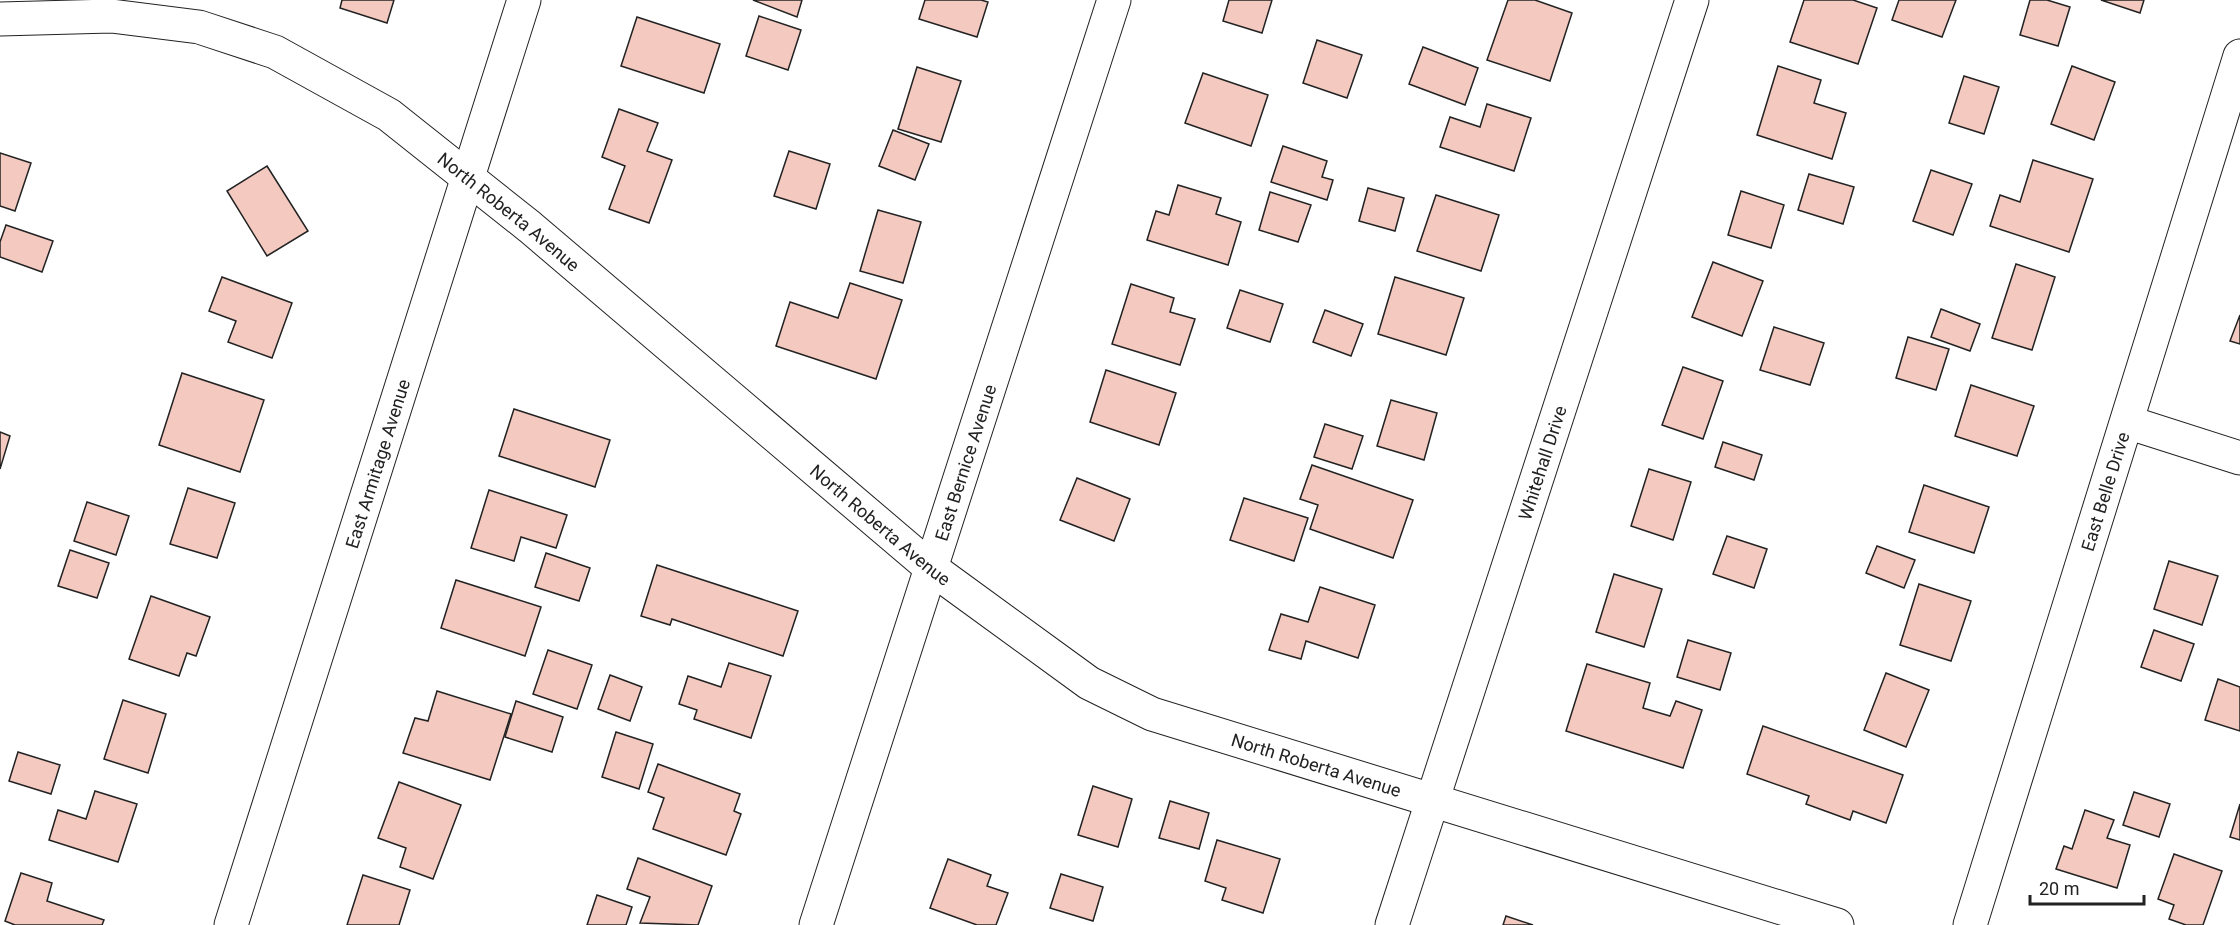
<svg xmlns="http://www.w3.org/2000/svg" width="2240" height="925" font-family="Roboto,sans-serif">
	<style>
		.building { fill: #f3c9c0; stroke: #222; stroke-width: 1.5 }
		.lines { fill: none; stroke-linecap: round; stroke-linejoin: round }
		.minor-casing { stroke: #222; stroke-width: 35 }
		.minor { stroke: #fff; stroke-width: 33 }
		.labels { text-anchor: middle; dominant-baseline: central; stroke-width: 4.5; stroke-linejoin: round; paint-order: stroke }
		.street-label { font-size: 18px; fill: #222; stroke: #fff }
	</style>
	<rect width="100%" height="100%" fill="#fff"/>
	<g class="building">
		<polygon points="342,0 394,0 387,23 340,8"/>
		<polygon points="753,0 802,0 797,17"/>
		<polygon points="925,0 981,0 988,2 977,37 919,19"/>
		<polygon points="1229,0 1272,0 1262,33 1223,21"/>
		<polygon points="1508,0 1535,0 1572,13 1550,81 1487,60"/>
		<polygon points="1804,0 1853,0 1877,8 1858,64 1790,42"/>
		<polygon points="1899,0 1956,0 1942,37 1892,20"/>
		<polygon points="2030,0 2047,0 2070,7 2058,46 2020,35"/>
		<polygon points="2101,0 2144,0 2140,13"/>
		<polygon points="759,16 801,30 788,70 746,56"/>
		<polygon points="637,17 720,44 704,93 621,66"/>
		<polygon points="1317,40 1362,55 1347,98 1303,83"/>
		<polygon points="1423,47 1478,68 1465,105 1409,84"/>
		<polygon points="1778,66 1821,80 1814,103 1846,113 1832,159 1757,135"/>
		<polygon points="2072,66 2115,82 2094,140 2051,124"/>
		<polygon points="917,67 961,81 941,142 898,129"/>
		<polygon points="1203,73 1268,95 1251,146 1185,123"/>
		<polygon points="1964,76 1999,87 1984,134 1949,123"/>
		<polygon points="1487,104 1531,118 1514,171 1440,147 1450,117 1480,127"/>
		<polygon points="619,109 658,123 647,151 672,160 649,223 609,209 625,166 602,157"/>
		<polygon points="893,130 929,144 915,180 879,166"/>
		<polygon points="1283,146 1327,161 1322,177 1333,180 1327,200 1271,182"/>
		<polygon points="789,151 830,164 816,209 774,196"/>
		<polygon points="0,153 31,163 15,211 0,206"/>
		<polygon points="2033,160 2093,179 2069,252 1990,226 2000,195 2020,202"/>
		<polygon points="267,166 308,231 267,256 227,191"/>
		<polygon points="1931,170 1972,184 1953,235 1913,221"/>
		<polygon points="1809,174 1854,187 1843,224 1798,210"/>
		<polygon points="1178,185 1221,198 1216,214 1241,222 1228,265 1147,240 1156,211 1169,215"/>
		<polygon points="1368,188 1404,198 1395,231 1359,221"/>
		<polygon points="1741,191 1784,205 1771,248 1728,235"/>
		<polygon points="1270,192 1311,205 1298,242 1259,230"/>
		<polygon points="1436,195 1499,215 1481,271 1417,251"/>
		<polygon points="878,210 921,222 903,283 860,271"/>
		<polygon points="6,225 53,241 42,272 0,257 0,242"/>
		<polygon points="1713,262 1763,281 1742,336 1692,317"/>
		<polygon points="2016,264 2055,277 2032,350 1992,338"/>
		<polygon points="222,277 292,303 272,358 228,342 236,321 209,311"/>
		<polygon points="1395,277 1464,298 1446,355 1378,334"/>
		<polygon points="850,283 902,300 876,379 776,346 790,302 838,318"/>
		<polygon points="1131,284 1174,298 1170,312 1195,319 1180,365 1112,344"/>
		<polygon points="1240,290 1283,304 1270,342 1227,328"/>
		<polygon points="1941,309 1980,324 1970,351 1931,337"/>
		<polygon points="1325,310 1363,324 1351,356 1313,342"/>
		<polygon points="2240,315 2240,344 2230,341"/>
		<polygon points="1774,327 1824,343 1810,385 1760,370"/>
		<polygon points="1908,337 1949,349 1936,390 1896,378"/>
		<polygon points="1683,367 1723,381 1703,439 1662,425"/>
		<polygon points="1106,370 1176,393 1159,445 1090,422"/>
		<polygon points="182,373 264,400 240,472 159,445"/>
		<polygon points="1971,385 2034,406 2017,456 1955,436"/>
		<polygon points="1391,400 1437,413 1424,460 1377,446"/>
		<polygon points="514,409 610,440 595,487 499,456"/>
		<polygon points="1325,424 1363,436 1352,469 1314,457"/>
		<polygon points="0,432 10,436 0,469"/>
		<polygon points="1723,442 1762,455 1754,480 1715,467"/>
		<polygon points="1312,465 1413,500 1393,558 1310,529 1318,505 1300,499"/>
		<polygon points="1649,469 1691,482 1673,540 1631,526"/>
		<polygon points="1077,478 1130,499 1114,541 1060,520"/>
		<polygon points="1924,485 1989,507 1974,553 1909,532"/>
		<polygon points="188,488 235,503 217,558 170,544"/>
		<polygon points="489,490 567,515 556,548 521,537 514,561 471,548"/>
		<polygon points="1244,498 1308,518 1294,561 1230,540"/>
		<polygon points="87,502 129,516 116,555 74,541"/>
		<polygon points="1727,536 1767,549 1754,588 1713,574"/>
		<polygon points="1877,546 1915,560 1904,588 1866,573"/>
		<polygon points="70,550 109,563 97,598 58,586"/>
		<polygon points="546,553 590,568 579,601 535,587"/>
		<polygon points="2169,561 2218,576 2202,625 2154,609"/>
		<polygon points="657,565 798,611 783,656 672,619 670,625 641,616"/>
		<polygon points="1614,574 1662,589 1644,647 1596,632"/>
		<polygon points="456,580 541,607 525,656 441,628"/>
		<polygon points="1919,584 1971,601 1951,661 1900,645"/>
		<polygon points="1320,587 1375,605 1358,658 1306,641 1301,659 1269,650 1281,614 1308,622"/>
		<polygon points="151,596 210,617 196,656 187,653 179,676 129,659"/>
		<polygon points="2154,630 2194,644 2181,681 2141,667"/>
		<polygon points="1688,640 1731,653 1720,690 1677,677"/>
		<polygon points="548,650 592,665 577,709 533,694"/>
		<polygon points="729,663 771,676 751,738 694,719 697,710 679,704 688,676 721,687"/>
		<polygon points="1587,664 1650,683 1643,708 1670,716 1676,701 1702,710 1683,768 1566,731"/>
		<polygon points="1886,673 1929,690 1906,747 1864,730"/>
		<polygon points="610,675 642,687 630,721 598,709"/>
		<polygon points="2218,679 2240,687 2240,731 2205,720"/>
		<polygon points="437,691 511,714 490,780 403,753 415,718 428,721"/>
		<polygon points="123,700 166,714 148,773 104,759"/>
		<polygon points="516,701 563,717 552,752 505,737"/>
		<polygon points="1763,726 1903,775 1886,823 1853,811 1850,820 1806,804 1809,796 1747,774"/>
		<polygon points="616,732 653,744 639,789 602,777"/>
		<polygon points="18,752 60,765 51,794 9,781"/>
		<polygon points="658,764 740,794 734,811 741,814 726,855 653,829 664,798 648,792"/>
		<polygon points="399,782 461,805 433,879 400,867 406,848 378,838"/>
		<polygon points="1093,786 1132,799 1118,847 1078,835"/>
		<polygon points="95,791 137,804 118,862 49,840 58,810 86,819"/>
		<polygon points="2134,792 2170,804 2159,837 2123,825"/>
		<polygon points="1170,801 1209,813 1199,849 1159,838"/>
		<polygon points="2240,804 2240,840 2230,837"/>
		<polygon points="2085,810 2114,820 2107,838 2130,845 2117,888 2056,869 2064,846 2072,849"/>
		<polygon points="1217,840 1280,859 1263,913 1222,900 1226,888 1205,881"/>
		<polygon points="2174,854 2222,871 2203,925 2186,925 2169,919 2174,905 2158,899"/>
		<polygon points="638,858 712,886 698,925 640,923 650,897 627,889"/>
		<polygon points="948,859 991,875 987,886 1008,893 996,925 977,925 930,908"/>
		<polygon points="21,873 52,883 47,901 104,920 102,925 15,925 5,921"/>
		<polygon points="1061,874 1103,887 1093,921 1050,908"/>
		<polygon points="363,875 410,890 399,925 347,925"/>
		<polygon points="597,895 632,907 626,925 587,925"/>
		<polygon points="1506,916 1533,925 1503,925"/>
	</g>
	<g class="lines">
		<g class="minor-casing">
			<g id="minor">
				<path id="s1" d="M 0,19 L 111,16 L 199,27 L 275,52 L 389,115 L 530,227 L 931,568 L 1089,683 L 1152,714 L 1837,925"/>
				<polyline points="2127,422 2240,458"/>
				<path id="s2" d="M 231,925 L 524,0"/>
				<path id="s3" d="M 816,925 L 1114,0"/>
				<path id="s4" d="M 1392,925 L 1692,0"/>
				<path id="s5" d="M 1970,925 L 2240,56"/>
			</g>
		</g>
		<use href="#minor" class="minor"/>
	</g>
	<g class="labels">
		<g class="street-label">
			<text stroke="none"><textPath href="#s1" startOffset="564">North Roberta Avenue</textPath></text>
			<text stroke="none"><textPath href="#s2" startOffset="484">East Armitage Avenue</textPath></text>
			<text stroke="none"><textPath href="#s3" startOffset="486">East Bernice Avenue</textPath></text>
			<text stroke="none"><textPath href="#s4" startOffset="486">Whitehall Drive</textPath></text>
			<text stroke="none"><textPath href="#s5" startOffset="454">East Belle Drive</textPath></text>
			<text stroke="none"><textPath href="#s1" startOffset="1050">North Roberta Avenue</textPath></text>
			<text stroke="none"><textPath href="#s1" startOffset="1554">North Roberta Avenue</textPath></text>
		</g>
	</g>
	<path d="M2030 895v9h114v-9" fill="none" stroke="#222222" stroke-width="3"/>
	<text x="2039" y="895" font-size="18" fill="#222222" stroke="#ffffff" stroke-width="4.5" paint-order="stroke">20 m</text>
</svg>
